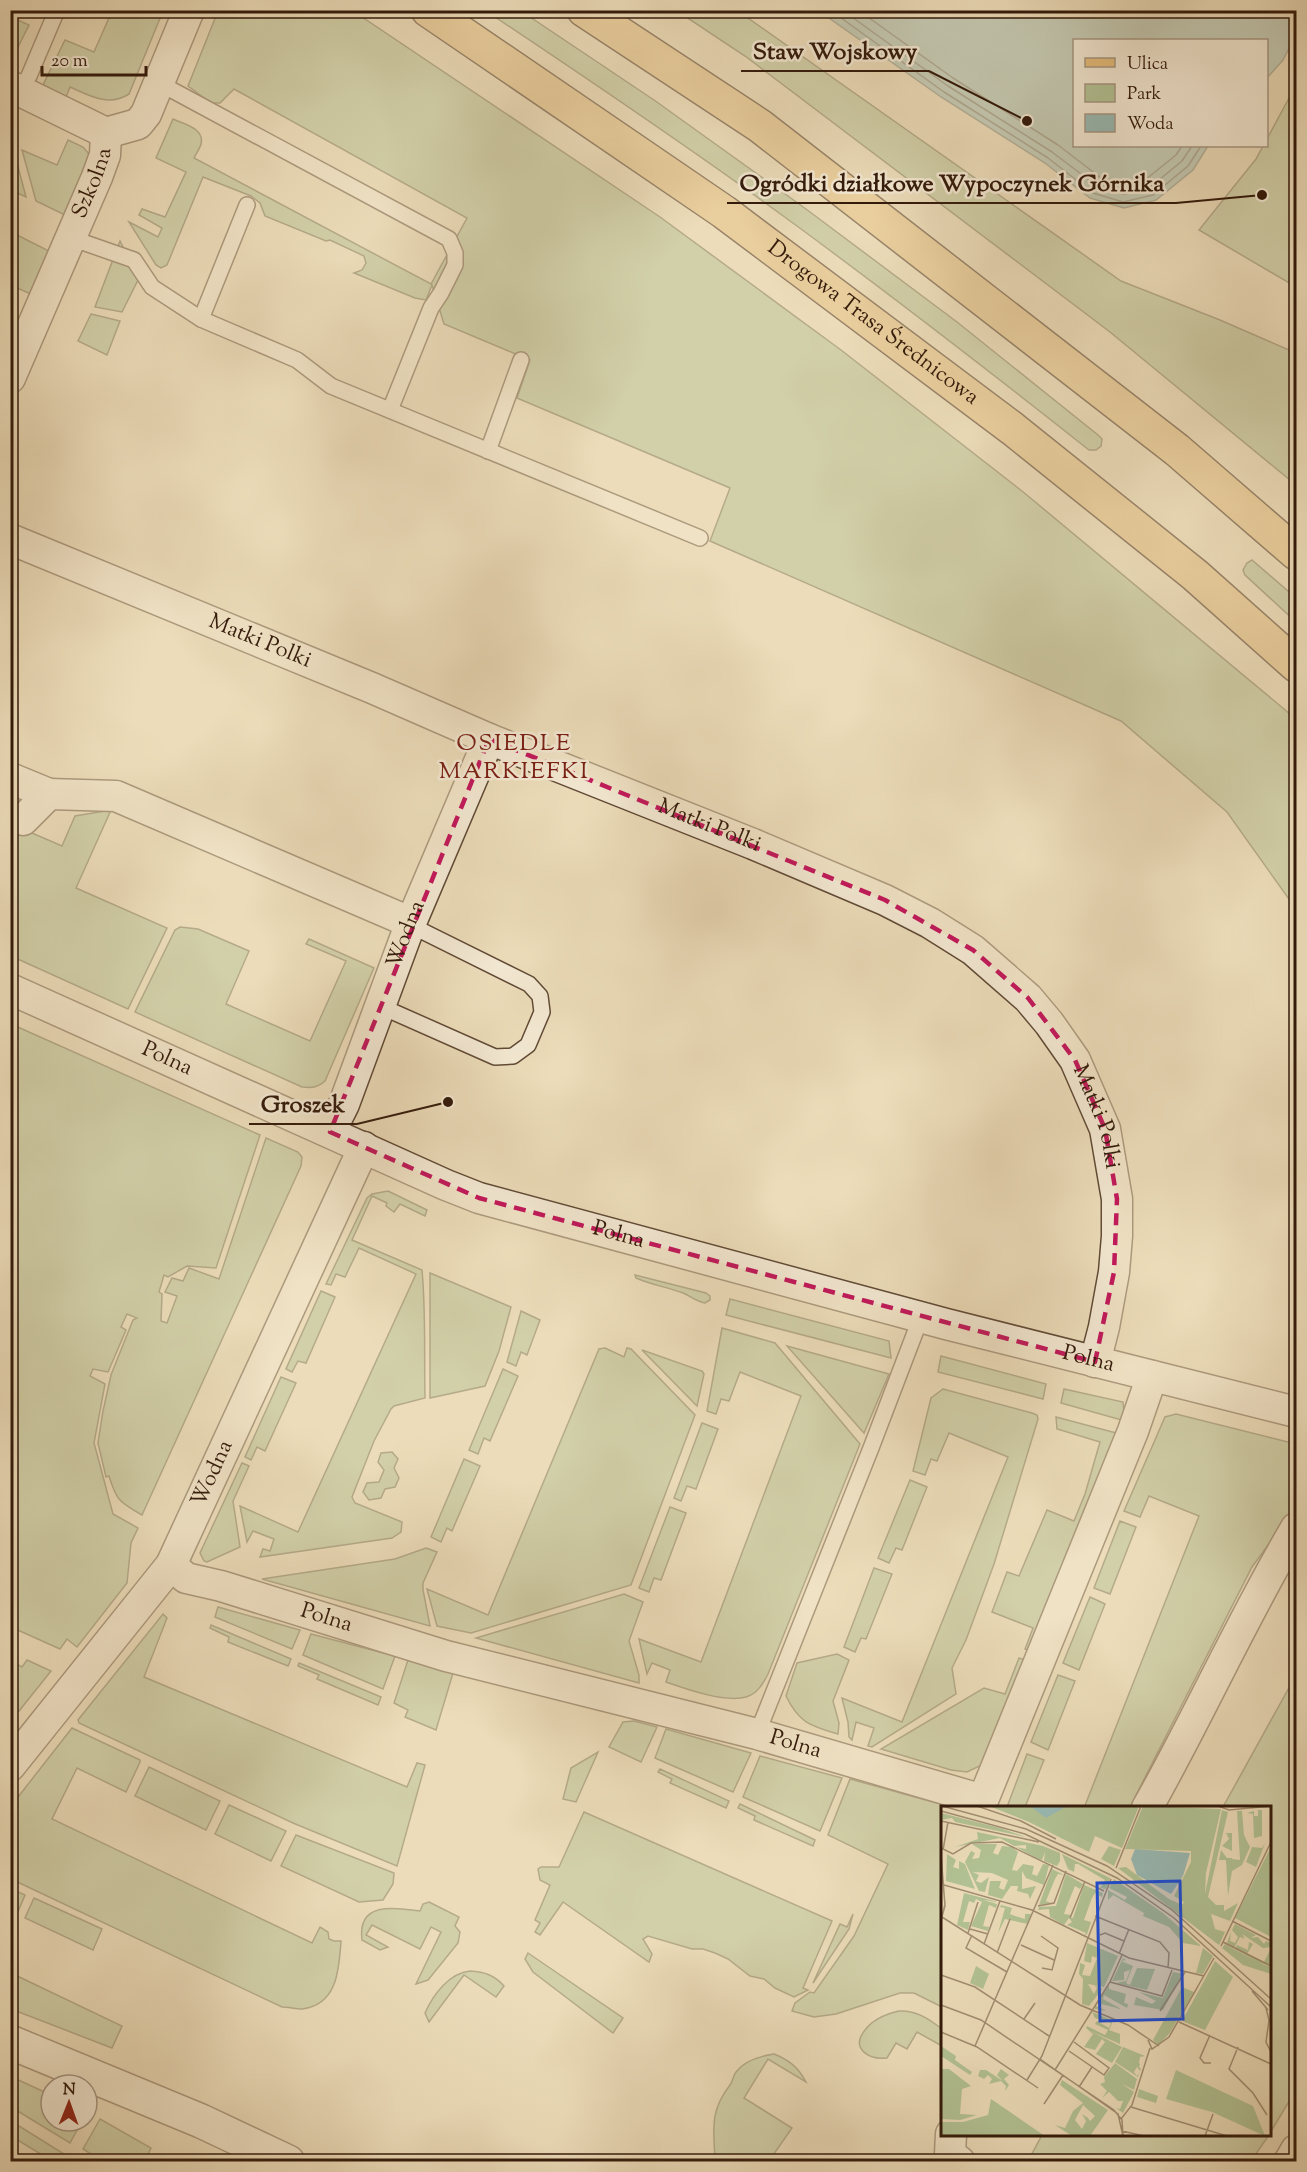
<svg xmlns="http://www.w3.org/2000/svg" width="1307" height="2172" font-family="'Sorts Mill Goudy',serif">
	<style>
		.green { fill: #b2c294; stroke: #726e50; stroke-width: 1.5 }
		.water { fill: #99bab4; stroke: #707a70; stroke-width: 1.5 }
		.lines { fill: none; stroke-linecap: round; stroke-linejoin: round }
		.shore { stroke: #666a60; stroke-width: 1.5 }
		.service-casing { stroke: #614a36; stroke-width: 18 }
		.minor-casing { stroke: #614a36; stroke-width: 33 }
		.tertiary-casing { stroke: #614a36; stroke-width: 36 }
		.primary-casing { stroke: #331a0b; stroke-width: 36 }
		.service { stroke: #f3e8d2; stroke-width: 15 }
		.minor { stroke: #f3e8d2; stroke-width: 30 }
		.tertiary { stroke: #f3e8d2; stroke-width: 33 }
		.primary { stroke: #e6be7c; stroke-width: 33 }
		.marked { fill: none; stroke: #c2185b; stroke-width: 4.5; stroke-dasharray: 12 8; stroke-linejoin: round }
		.labels { text-anchor: middle; dominant-baseline: central; stroke-width: 5; stroke-linejoin: round; paint-order: stroke }
		.street-label { font-size: 22px; fill: #331a0b; stroke: #f3e8d2 }
		.neighbourhood-label { font-size: 24px; letter-spacing: 1.5px; fill: #7a1f14; stroke: #f3e8d2 }
		.inset-road { fill: none; stroke: #a28e73; stroke-width: 1.5 }
		.view { fill: #1d4ed8; fill-opacity: 0.15; stroke: #1d4ed8; stroke-width: 3 }
		.inset-edge { fill: none; stroke: #331a0b; stroke-width: 3 }
		.leader { fill: none; stroke: #331a0b; stroke-width: 2 }
		.callout-dot { fill: #331a0b; stroke: #f3e8d2; stroke-width: 2 }
		.callout-label { font-size: 24px; text-anchor: middle; font-weight: bold; fill: #331a0b; stroke: #f3e8d2; stroke-width: 5; stroke-linejoin: round; paint-order: stroke }
	</style>
	<rect width="100%" height="100%" fill="#ecdcb9"/>
	<filter id="stains"><feTurbulence type="fractalNoise" baseFrequency=".00333" numOctaves="4"/><feColorMatrix values="0 0 0 0 .2 0 0 0 0 .09 0 0 0 0 .02 0 0 0 .5 -.17"/></filter>
	<radialGradient id="worn" r=".72"><stop offset=".6" stop-color="#630" stop-opacity="0"/><stop offset="1" stop-color="#630" stop-opacity=".3"/></radialGradient>
	<g class="green">
		<path d="M 112,11 L 163,11 L 129,94 C 109,107 90,96 70,87 L 66,97 L 43,85 L 65,40 L 94,52 Z"/>
		<path d="M 218,11 L 353,11 L 660,217 L 841,350 L 1022,491 L 1296,719 L 1296,909 L 1227,812 L 1121,721 L 710,541 L 730,488 L 517,398 L 530,360 L 444,324 L 432,285 L 426,300 L 415,298 L 354,273 L 362,270 L 366,263 L 364,256 L 330,240 L 326,241 L 265,216 L 260,203 L 251,196 L 203,177 L 167,265 L 161,268 L 156,265 L 129,222 L 158,237 L 162,228 L 139,215 L 142,209 L 165,217 L 186,172 L 156,158 L 173,119 C 183,124 205,128 201,144 C 200,148 196,154 194,158 L 431,284 L 467,218 L 234,89 L 220,103 L 211,103 L 188,86 Z"/>
		<path d="M 486,11 L 521,11 L 654,100 L 806,209 L 957,322 L 1098,435 L 1102,439 L 1101,446 L 1096,450 L 1089,450 C 993,374 896,299 797,226 C 695,151 591,81 486,11 Z"/>
		<polygon points="677,11 738,11 1121,281 1220,320 1296,353 1296,485 1110,332 745,56"/>
		<polygon points="11,17 29,25 11,61"/>
		<polygon points="1296,85 1296,287 1199,230 1256,159 1263,146 1266,146 1267,139"/>
		<polygon points="68,140 83,147 89,154 67,216 36,201 22,150 57,165"/>
		<polygon points="10,143 12,144 26,197 11,190 17,175 11,172"/>
		<polygon points="11,232 51,252 33,295 15,287 11,300"/>
		<polygon points="120,241 139,278 122,312 95,307"/>
		<polygon points="91,314 120,321 107,355 78,341"/>
		<polygon points="1252,560 1296,598 1296,622 1245,575 1243,570 1247,563"/>
		<polygon points="111,810 76,888 167,928 128,1009 11,956 11,824 62,846 75,816"/>
		<path d="M 180,927 L 198,929 L 249,951 L 226,1004 L 310,1041 L 346,961 L 306,944 L 309,939 L 374,968 L 325,1081 C 317,1088 312,1088 302,1087 L 135,1012 L 175,930 Z"/>
		<path d="M 11,1024 L 260,1135 L 216,1268 L 187,1266 L 168,1277 L 164,1275 L 159,1292 L 162,1294 L 161,1321 L 167,1323 L 177,1296 L 165,1292 L 172,1278 L 183,1281 L 189,1268 L 219,1279 L 266,1138 L 298,1152 L 302,1157 L 301,1166 L 142,1515 C 120,1502 117,1502 109,1476 L 106,1477 L 98,1443 L 103,1411 L 111,1375 L 133,1320 L 137,1318 L 127,1314 L 121,1327 L 126,1330 L 108,1372 L 93,1369 L 90,1376 L 105,1384 L 94,1443 L 113,1514 L 138,1528 L 131,1543 L 127,1583 L 77,1647 L 67,1639 L 60,1649 L 11,1627 Z"/>
		<path d="M 388,1191 L 427,1210 L 425,1216 L 400,1204 L 394,1212 L 386,1206 L 387,1203 L 372,1196 L 352,1240 L 422,1270 C 426,1313 424,1355 425,1398 L 394,1406 L 391,1409 L 374,1441 L 352,1497 L 355,1503 L 402,1522 L 401,1532 L 392,1538 L 260,1557 L 263,1549 L 270,1551 L 274,1539 L 253,1531 L 247,1542 L 240,1506 L 298,1532 L 416,1274 L 359,1248 L 345,1277 L 336,1274 L 331,1285 L 326,1284 L 367,1198 L 372,1194 Z"/>
		<polygon points="430,1273 511,1307 499,1351 485,1386 430,1398"/>
		<path d="M 635,1275 L 706,1293 L 710,1296 L 710,1300 L 705,1303 C 696,1301 692,1297 683,1293 C 667,1287 652,1285 636,1278 Z"/>
		<polygon points="321,1291 335,1297 306,1363 298,1361 292,1372 286,1369"/>
		<polygon points="730,1299 889,1341 891,1358 726,1315"/>
		<polygon points="521,1311 540,1320 527,1355 521,1352 516,1366 507,1362"/>
		<path d="M 722,1328 L 775,1343 L 860,1444 L 768,1674 C 763,1684 757,1694 746,1697 C 725,1703 686,1689 666,1682 L 670,1670 L 652,1663 L 647,1674 L 639,1639 L 701,1662 L 801,1396 L 740,1372 L 729,1401 L 721,1399 L 716,1414 L 707,1411 Z"/>
		<polygon points="787,1346 889,1374 864,1433"/>
		<polygon points="605,1348 624,1357 627,1348 631,1349 695,1415 631,1585 471,1633 437,1626 427,1589 488,1615 599,1349"/>
		<polygon points="642,1350 702,1371 704,1374 697,1406"/>
		<polygon points="941,1356 1046,1384 1043,1399 938,1372"/>
		<polygon points="503,1369 518,1376 490,1441 484,1438 478,1454 469,1450"/>
		<polygon points="281,1377 296,1383 265,1451 257,1447 251,1460 245,1457"/>
		<polygon points="943,1389 1032,1413 1037,1415 1038,1419 994,1564 966,1640 952,1668 956,1694 872,1747 868,1746 874,1728 856,1722 852,1740 849,1737 848,1722 842,1698 902,1722 1008,1457 949,1433 937,1461 931,1459 925,1475 913,1471 931,1398"/>
		<polygon points="1064,1389 1123,1402 1125,1421 1061,1403"/>
		<polygon points="1176,1414 1296,1444 1296,1507 1252,1567 1130,1807 1084,1808 1199,1516 1149,1496 1140,1517 1124,1511 1165,1417"/>
		<polygon points="1056,1417 1120,1434 1032,1652 1025,1649 1033,1628 992,1612 1007,1572 1019,1576 1047,1510 1074,1521 1085,1494 1100,1442 1057,1429"/>
		<polygon points="702,1423 718,1429 696,1489 687,1486 681,1501 674,1498"/>
		<polygon points="392,1452 398,1459 394,1468 399,1478 395,1487 385,1489 381,1498 369,1500 363,1492 367,1483 379,1482 384,1470 378,1462 381,1453"/>
		<polygon points="464,1459 480,1466 452,1531 447,1528 441,1542 431,1537"/>
		<polygon points="242,1463 249,1466 233,1501 240,1547 207,1562 204,1561 200,1553"/>
		<polygon points="910,1480 927,1487 902,1550 896,1548 889,1563 878,1558"/>
		<polygon points="670,1507 686,1513 661,1580 654,1578 649,1592 639,1588"/>
		<polygon points="1120,1521 1136,1527 1110,1594 1094,1588"/>
		<polygon points="426,1548 437,1552 423,1583 423,1590 430,1626 262,1579 395,1559"/>
		<polygon points="874,1568 892,1574 866,1639 861,1638 855,1652 844,1647"/>
		<polygon points="624,1594 643,1602 629,1641 639,1675 639,1683 476,1638"/>
		<polygon points="1090,1597 1105,1604 1079,1670 1063,1663"/>
		<polygon points="218,1607 300,1630 292,1649 215,1617"/>
		<polygon points="163,1614 167,1618 144,1677 407,1787 417,1763 425,1765 397,1866 293,1823 79,1723 78,1720"/>
		<polygon points="211,1625 291,1659 288,1666 228,1642 229,1637 210,1628"/>
		<polygon points="311,1634 395,1656 383,1689 303,1655"/>
		<path d="M 837,1654 L 849,1660 L 833,1701 L 839,1723 L 838,1734 C 811,1726 799,1723 786,1696 L 797,1663 Z"/>
		<polygon points="1019,1658 1028,1661 986,1763 967,1772 951,1770 881,1749 984,1688 1005,1694"/>
		<polygon points="27,1660 51,1671 11,1721 11,1665 13,1662 22,1667"/>
		<polygon points="408,1660 453,1673 436,1730 405,1717 408,1710 394,1703"/>
		<polygon points="299,1663 381,1697 378,1705 317,1679 319,1675 298,1666"/>
		<polygon points="1058,1675 1075,1681 1048,1750 1031,1742"/>
		<polygon points="1296,1675 1296,2090 1270,2133 1270,1808 1223,1807"/>
		<polygon points="634,1721 657,1727 641,1762 609,1747 623,1722"/>
		<path d="M 72,1728 L 140,1760 L 140,1762 L 126,1792 L 77,1768 L 52,1819 L 312,1943 L 320,1927 L 328,1932 L 329,1939 L 334,1941 L 341,1941 C 339,1968 338,2005 302,2009 C 296,2009 288,2007 282,2007 L 11,1879 L 11,1806 Z"/>
		<polygon points="666,1729 751,1753 733,1792 655,1758"/>
		<polygon points="598,1752 576,1802 563,1799 571,1768"/>
		<polygon points="1027,1754 1044,1760 1025,1807 1007,1807"/>
		<polygon points="760,1756 842,1778 820,1831 743,1797"/>
		<polygon points="149,1767 220,1801 206,1830 135,1796"/>
		<polygon points="660,1769 729,1801 726,1808 670,1783 672,1779 658,1772"/>
		<polygon points="850,1779 951,1807 942,1808 942,2007 914,1993 900,1993 836,2014 814,2017 792,2011 795,2003 810,1992 814,1993 854,1936 888,1864 828,1835"/>
		<polygon points="740,1804 815,1840 813,1846 754,1820 755,1816 738,1808"/>
		<polygon points="229,1805 286,1831 271,1861 215,1834"/>
		<polygon points="584,1812 832,1921 803,1988 808,1990 794,1997 775,1988 764,1979 750,1976 728,1959 715,1953 703,1949 692,1949 648,1936 643,1939 652,1954 649,1962 563,1902 540,1935 535,1932 540,1923 535,1920 550,1885 540,1880 538,1869 541,1867 559,1867"/>
		<polygon points="296,1835 394,1873 393,1884 383,1900 359,1902 281,1866"/>
		<polygon points="10,1888 25,1895 17,1914 11,1911"/>
		<polygon points="34,1898 102,1929 93,1950 25,1918"/>
		<path d="M 429,1902 L 459,1917 L 455,1926 L 460,1932 L 458,1943 L 428,1980 L 416,1984 L 441,1932 L 431,1927 L 420,1949 L 372,1925 L 366,1935 L 388,1947 L 380,1950 L 362,1940 C 357,1902 393,1907 420,1911 L 423,1904 Z"/>
		<polygon points="853,1914 849,1929 813,1983 840,1924 847,1927"/>
		<polygon points="528,1953 623,2018 613,2033 533,1972 525,1959"/>
		<path d="M 470,1971 C 485,1972 494,1975 504,1986 L 496,1997 L 464,1975 L 429,2022 L 425,2013 C 433,1995 449,1973 470,1971 Z"/>
		<polygon points="11,1973 122,2026 112,2048 11,2009"/>
		<path d="M 899,2011 C 916,2010 929,2019 942,2029 L 942,2046 L 917,2032 L 907,2049 L 896,2043 L 887,2058 C 869,2060 850,2049 865,2030 C 873,2019 886,2014 899,2011 Z"/>
		<path d="M 774,2054 C 789,2060 798,2067 806,2082 L 768,2059 L 744,2098 L 792,2128 L 769,2161 L 715,2161 C 714,2129 709,2112 730,2085 C 733,2081 733,2076 736,2072 C 744,2061 761,2056 774,2054 Z"/>
		<polygon points="14,2078 51,2095 51,2121 82,2121 70,2143 11,2107 11,2079"/>
		<polygon points="100,2119 151,2148 145,2161 102,2161 83,2149"/>
		<polygon points="11,2121 64,2154 60,2161 52,2161 11,2136"/>
		<polygon points="1042,2135 1042,2134 1269,2135 1251,2161 1028,2161"/>
	</g>
	<polygon class="water" points="819,11 1296,11 1296,35 1283,60 1267,78 1266,40 1074,40 1074,146 1208,146 1193,170 1156,200 1124,208 1090,198 1045,163 941,97"/>
	<g class="lines">
		<g class="shore">
			<polyline points="830,10 944,92 1048,158 1093,193 1123,202 1153,195 1188,166 1201,146"/>
			<polyline points="842,10 948,86 1052,152 1097,186 1124,194 1149,188 1182,161 1192,146"/>
			<polyline points="858,10 953,78 1058,145 1101,178 1124,185 1145,180 1176,155 1182,146"/>
		</g>
		<g class="service-casing">
			<g id="service">
				<polyline points="159,83 449,239 455,253 455,265 441,293 431,308 390,410"/>
				<polyline points="20,90 29,76 57,10"/>
				<polyline points="71,238 134,260 152,287 201,319 297,360 331,386 700,538"/>
				<polyline points="201,319 247,205"/>
				<polyline points="488,451 521,360"/>
				<polyline points="380,1006 495,1057 513,1056 528,1045 542,1012 540,996 529,984 410,925"/>
				<polyline points="757,1734 871,1448 921,1317"/>
			</g>
		</g>
		<g class="minor-casing">
			<g id="minor">
				<polyline points="10,86 106,133"/>
				<polyline points="106,133 138,124 146,114 189,10"/>
				<path id="s1" d="M 10,378 L 97,177 L 105,155 L 106,133"/>
				<path id="s2" d="M 10,539 L 372,688 L 489,739 L 753,844 L 885,900 L 930,923 L 973,950 L 1028,998 L 1049,1023 L 1075,1060 L 1105,1129 L 1117,1199 L 1117,1236 L 1114,1272 L 1104,1327 L 1095,1362"/>
				<polyline points="10,778 49,794"/>
				<polyline points="23,820 49,794 116,796 398,917 410,925"/>
				<path id="s3" d="M 10,989 L 446,1185 L 479,1198 L 946,1324 L 1296,1412"/>
				<path id="s4" d="M 330,1132 L 344,1104 L 410,925 L 489,739"/>
				<path id="s5" d="M 171,1565 L 186,1578 L 221,1586 L 446,1656 L 757,1734 L 983,1800 L 1133,1431 L 1152,1376"/>
				<path id="s6" d="M 10,1766 L 171,1565 L 364,1147"/>
				<path d="M 1147,1808 C 1199,1716 1242,1619 1296,1528"/>
				<polyline points="951,2134 950,2154 960,2162"/>
				<polyline points="1289,2162 1296,2150"/>
			</g>
		</g>
		<g class="tertiary-casing">
			<polyline id="tertiary" points="10,2042 201,2121 288,2162"/>
		</g>
		<g class="primary-casing">
			<g id="primary">
				<path id="s7" d="M 428,10 L 724,212 L 1013,429 L 1195,575 L 1296,665"/>
				<polyline points="584,10 760,126 1177,450 1296,553"/>
			</g>
		</g>
		<use href="#service" class="service"/>
		<use href="#minor" class="minor"/>
		<use href="#tertiary" class="tertiary"/>
		<use href="#primary" class="primary"/>
	</g>
	<path d="M0 0H1307V2172H0ZM 489,739 L 885,900 L 973,950 L 1028,998 L 1075,1060 L 1105,1129 L 1117,1199 L 1114,1272 L 1095,1362 L 479,1198 L 330,1132 Z" fill="#ecdcb9" fill-opacity=".55" fill-rule="evenodd"/>
	<path class="marked" d="M 489,739 L 885,900 L 973,950 L 1028,998 L 1075,1060 L 1105,1129 L 1117,1199 L 1114,1272 L 1095,1362 L 479,1198 L 330,1132 Z"/>
	<g class="labels">
		<g class="street-label">
			<text stroke="none"><textPath href="#s1" startOffset="212">Szkolna</textPath></text>
			<text stroke="none"><textPath href="#s7" startOffset="544">Drogowa Trasa Średnicowa</textPath></text>
			<text stroke="none"><textPath href="#s2" startOffset="270">Matki Polki</textPath></text>
			<text stroke="none"><textPath href="#s2" startOffset="756">Matki Polki</textPath></text>
			<text stroke="none"><textPath href="#s4" startOffset="212">Wodna</textPath></text>
			<text stroke="none"><textPath href="#s3" startOffset="172">Polna</textPath></text>
			<text stroke="none"><textPath href="#s2" startOffset="1260">Matki Polki</textPath></text>
			<text stroke="none"><textPath href="#s3" startOffset="658">Polna</textPath></text>
			<text stroke="none"><textPath href="#s3" startOffset="1144">Polna</textPath></text>
			<text stroke="none"><textPath href="#s6" startOffset="358">Wodna</textPath></text>
			<text stroke="none"><textPath href="#s5" startOffset="166">Polna</textPath></text>
			<text stroke="none"><textPath href="#s5" startOffset="652">Polna</textPath></text>
		</g>
		<g class="neighbourhood-label">
			<text x="514" y="744">OSIEDLE<tspan x="514" dy="28">MARKIEFKI</tspan></text>
		</g>
	</g>
	<g transform="translate(941 1806)">
		<rect width="330" height="330" fill="#ecdcb9"/>
		<path d="M 48,0 L 198,0 L 181,42 L 154,30 L 148,46 L 88,16 ZM 202,0 L 280,3 L 265,67 L 264,88 L 281,4 L 287,6 L 267,91 L 275,99 L 283,99 L 283,105 L 297,97 L 289,115 L 270,108 L 274,123 L 284,126 L 278,139 L 177,62 L 185,61 L 228,93 L 241,99 L 243,96 L 233,90 L 250,56 L 250,45 L 184,43 ZM 317,4 L 321,4 L 321,30 L 313,32 L 312,8 L 306,7 L 313,5 L 313,10 L 317,10 ZM 296,5 L 301,5 L 303,29 L 309,41 L 301,59 L 291,65 L 287,90 L 285,54 L 278,54 L 280,44 L 286,52 L 291,52 L 291,45 L 281,40 L 288,33 L 285,27 L 291,27 L 291,53 L 299,54 ZM 0,7 L 59,22 L 85,31 L 14,16 L 11,12 L 0,14 ZM 36,26 L 102,40 L 119,47 L 119,55 L 116,60 L 103,55 L 104,46 L 101,54 L 95,52 L 75,41 L 85,43 L 85,39 L 73,40 L 59,32 L 14,41 L 37,33 ZM 324,37 L 315,61 L 305,56 L 311,41 L 321,42 ZM 31,38 L 56,38 L 52,47 L 57,49 L 61,40 L 71,41 L 77,46 L 71,64 L 76,65 L 82,58 L 93,60 L 91,68 L 96,70 L 102,58 L 108,59 L 103,79 L 85,72 L 81,65 L 81,83 L 95,80 L 89,93 L 87,88 L 76,85 L 77,80 L 70,80 L 61,93 L 47,89 L 49,75 L 60,75 L 58,82 L 63,84 L 67,74 L 51,67 L 32,66 L 38,69 L 35,75 L 40,77 L 48,71 L 44,86 L 38,85 L 24,56 L 30,45 L 34,47 L 31,53 L 38,52 L 40,44 ZM 168,40 L 180,44 L 173,60 L 160,53 ZM 330,41 L 330,131 L 294,112 ZM 6,48 L 15,54 L 12,61 L 18,63 L 18,55 L 24,58 L 34,83 L 5,75 ZM 121,48 L 169,72 L 165,83 L 159,82 L 164,74 L 137,58 L 134,58 L 133,66 L 127,63 ZM 111,63 L 123,69 L 117,68 L 114,73 L 105,95 L 110,97 L 98,99 ZM 125,68 L 142,78 L 139,83 L 134,80 L 125,102 L 123,108 L 130,109 L 129,112 L 132,112 L 143,79 L 162,87 L 161,91 L 154,87 L 151,92 L 143,114 L 150,116 L 146,128 L 143,130 L 145,127 L 126,119 L 131,116 L 128,112 L 123,119 L 109,111 L 108,103 L 97,104 L 98,101 L 115,100 ZM 173,73 L 222,107 L 260,140 L 242,137 L 228,121 L 202,110 L 203,107 L 172,89 L 167,94 L 167,84 L 184,94 L 186,91 L 168,82 ZM 23,87 L 57,96 L 42,94 L 56,98 L 55,102 L 48,99 L 42,120 L 48,121 L 47,125 L 30,120 L 41,96 L 35,93 L 33,97 L 28,95 L 22,116 L 29,116 L 27,124 L 16,119 ZM 60,99 L 71,102 L 69,108 L 74,110 L 84,113 L 84,108 L 90,108 L 87,118 L 64,113 L 57,127 L 64,102 L 59,101 L 57,107 ZM 294,118 L 315,129 L 309,132 L 317,131 L 323,138 L 325,135 L 330,137 L 330,141 L 322,142 L 301,128 L 304,133 L 299,131 L 293,142 L 286,137 L 290,126 L 289,135 L 294,137 L 297,131 L 291,124 ZM 308,136 L 312,138 L 306,148 L 323,156 L 330,142 L 330,160 L 318,157 L 330,161 L 330,168 L 302,159 L 281,142 L 284,138 L 318,157 L 294,143 L 296,139 L 307,144 ZM 146,137 L 177,150 L 163,181 L 147,178 L 153,188 L 156,182 L 153,179 L 161,183 L 148,200 L 141,198 L 142,173 L 138,168 L 139,157 L 144,159 L 141,169 L 149,170 L 156,152 L 151,150 L 150,157 L 143,155 ZM 262,142 L 272,150 L 262,168 L 255,167 ZM 182,152 L 185,154 L 180,155 L 192,160 L 185,177 L 189,179 L 196,162 L 214,163 L 206,184 L 175,177 L 185,175 L 189,164 L 183,166 L 183,174 L 171,175 ZM 274,155 L 292,171 L 264,224 L 241,215 ZM 35,160 L 48,168 L 42,183 L 29,177 ZM 232,166 L 242,168 L 222,204 L 193,199 L 195,191 L 211,198 L 215,195 L 198,186 L 222,192 ZM 168,179 L 168,183 L 185,188 L 183,197 L 187,198 L 186,202 L 163,189 L 162,193 L 180,203 L 156,197 L 155,200 L 166,205 L 154,203 L 153,201 L 157,194 ZM 241,181 L 253,186 L 228,228 L 217,239 L 212,234 ZM 151,206 L 170,214 L 171,217 L 168,224 L 179,228 L 179,238 L 149,225 L 181,241 L 171,257 L 155,248 L 164,236 L 161,233 L 154,244 L 143,241 L 152,228 L 145,222 L 146,220 L 164,229 L 167,224 L 154,218 L 156,215 L 168,222 L 170,217 L 154,212 ZM 0,240 L 15,250 L 14,254 L 31,266 L 29,269 L 0,250 ZM 182,241 L 204,250 L 199,251 L 198,257 L 199,258 L 198,261 L 200,263 L 199,265 L 196,261 L 193,266 L 196,270 L 198,267 L 197,271 L 174,256 ZM 174,257 L 196,273 L 193,284 L 181,278 L 193,286 L 182,307 L 175,302 L 179,303 L 182,295 L 177,295 L 168,286 L 161,292 L 166,285 L 159,278 L 164,276 L 163,271 ZM 0,263 L 8,263 L 30,280 L 21,283 L 19,308 L 36,309 L 19,314 L 0,313 ZM 60,263 L 68,269 L 63,273 L 68,279 L 64,285 L 65,280 L 60,275 L 48,278 L 51,273 L 47,269 L 43,273 L 37,270 L 39,264 L 45,264 L 62,275 L 56,269 ZM 235,264 L 312,300 L 324,330 L 271,306 L 225,293 ZM 121,274 L 167,304 L 149,330 L 131,330 L 114,319 L 124,322 L 132,305 L 142,297 L 119,279 ZM 142,299 L 154,310 L 149,315 L 147,312 L 141,308 L 145,315 L 141,323 L 134,314 ZM 198,283 L 217,290 L 215,297 L 196,291 ZM 50,293 L 104,330 L 0,330 L 0,316 L 22,316 L 47,309 Z" fill="#b2c294" fill-rule="evenodd"/>
		<path d="M 89,0 L 126,0 L 105,12 ZM 194,43 L 249,47 L 242,70 L 230,88 L 196,69 L 190,53 Z" fill="#99bab4"/>
		<path class="inset-road" d="M 1,0 L 85,23 L 166,60 L 231,104 L 330,193M 36,0 L 80,15 L 115,33M 277,0 L 288,4 L 330,0M 0,5 L 84,28 L 176,72 L 233,112 L 330,201M 0,15 L 98,36M 0,42 L 12,48 L 30,37 L 61,36 L 163,85M 2,44 L 7,16M 0,48 L 4,100 L 0,114M 0,56 L 4,98 L 0,115M 175,62 L 200,0M 3,79 L 91,104 L 188,152 L 263,170M 97,100 L 113,97 L 125,65M 154,110 L 219,136 L 228,147 L 227,162M 1,111 L 139,199 L 187,219 L 218,240M 129,112 L 144,75M 291,115 L 330,135M 29,123 L 47,128M 27,127 L 37,96M 31,129 L 25,142 L 66,166M 159,129 L 164,127 L 183,135M 100,130 L 117,142 L 111,164 L 101,162M 282,136 L 330,160M 43,138 L 59,95M 80,139 L 113,154M 280,140 L 330,36M 56,147 L 69,113M 178,148 L 188,123M 0,169 L 34,181 L 108,230M 169,176 L 221,190 L 231,164M 311,185 L 327,204M 0,199 L 40,214 L 173,304 L 181,314 L 182,330M 325,202 L 328,214 L 325,236 L 330,246M 219,205 L 244,166M 83,213 L 94,197M 238,216 L 330,258M 0,226 L 36,241 L 97,282M 269,229 L 259,252 L 263,257 L 270,257M 207,234 L 211,243 L 228,231 L 273,152M 34,240 L 112,59M 297,241 L 288,263 L 312,287 L 326,309M 128,245 L 163,269 L 168,262 L 133,236M 99,253 L 177,308 L 182,330M 114,264 L 169,176 L 181,149M 86,274 L 101,250 L 170,73M 138,281 L 151,261M 103,298 L 122,269M 190,301 L 286,330M 180,313 L 191,299 L 209,242M 181,325 L 203,330M 264,330 L 272,308"/>
		<path class="view" d="M 239,75 L 242,213 L 159,215 L 156,77 Z"/>
		<rect width="330" height="330" class="inset-edge"/>
	</g>
	<path class="leader" d="M1027 121L929 71H741M1262 195L1176 203H727M448 1102L357 1124H249"/>
	<g class="callout-dot">
		<circle cx="1027" cy="121" r="6"/>
		<circle cx="1262" cy="195" r="6"/>
		<circle cx="448" cy="1102" r="6"/>
	</g>
	<g class="callout-label">
		<text x="835" y="59">Staw Wojskowy</text>
		<text x="952" y="191">Ogródki działkowe Wypoczynek Górnika</text>
		<text x="303" y="1112">Groszek</text>
	</g>
	<rect width="1307" height="2172" fill="none" stroke="#ecdcb9" stroke-width="36"/>
	<rect x="12" y="12" width="1283" height="2148" fill="none" stroke="#331a0b" stroke-width="3"/>
	<rect x="18" y="18" width="1271" height="2136" fill="none" stroke="#331a0b" stroke-width="1.5"/>
	<rect x="1073" y="39" width="195" height="108" fill="#f3e8d2" stroke="#a69682" stroke-width="1.5"/>
	<rect x="1085" y="58" width="30" height="9" fill="#e6be7c" stroke="#a69682" stroke-width="1.5"/>
	<text x="1127" y="69" font-size="18" fill="#331a0b">Ulica</text>
	<rect x="1085" y="84" width="30" height="18" fill="#b2c294" stroke="#a69682" stroke-width="1.5"/>
	<text x="1127" y="99" font-size="18" fill="#331a0b">Park</text>
	<rect x="1085" y="114" width="30" height="18" fill="#99bab4" stroke="#a69682" stroke-width="1.5"/>
	<text x="1127" y="129" font-size="18" fill="#331a0b">Woda</text>
	<g transform="translate(69 2103) rotate(1)"><circle r="28" fill="#f3e8d2" stroke="#a69682" stroke-width="1.5"/>
	<path d="M0-4.5L10 22L0 15L-10 22Z" fill="#8f2418"/>
	<text y="-9" font-size="16" font-weight="bold" text-anchor="middle" fill="#331a0b">N</text>
	</g>
	<path d="M42 66v9h104v-9" fill="none" stroke="#331a0b" stroke-width="3"/>
	<text x="51" y="66" font-size="18" fill="#331a0b" stroke="#f3e8d2" stroke-width="4.5" paint-order="stroke">20 m</text>
	<rect width="100%" height="100%" filter="url(#stains)"/>
	<rect width="100%" height="100%" fill="url(#worn)"/>
</svg>
